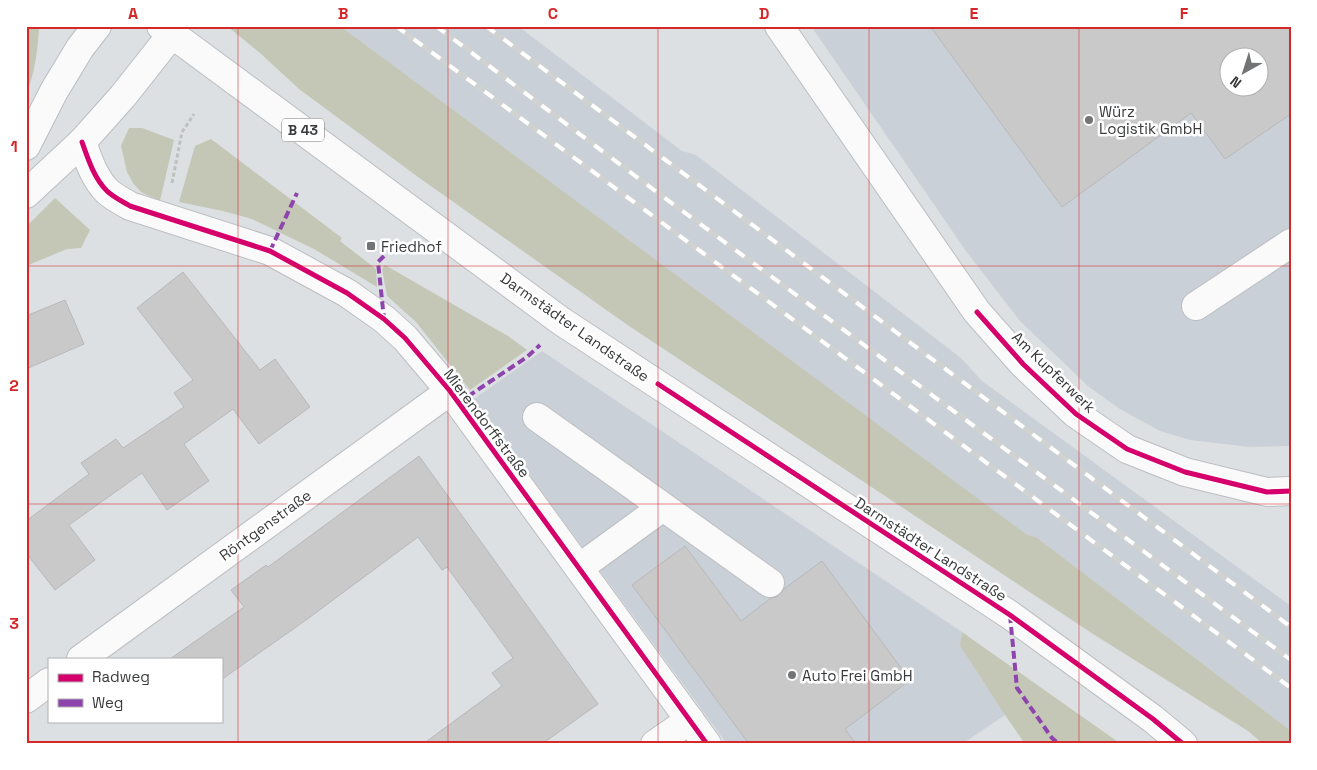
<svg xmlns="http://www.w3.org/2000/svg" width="1317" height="770" font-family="'Space Grotesk',sans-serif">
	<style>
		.built { fill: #cad0d7; fill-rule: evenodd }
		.green { fill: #c4c6b6 }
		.building { fill: #c9c9ca; stroke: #b8b8ba; fill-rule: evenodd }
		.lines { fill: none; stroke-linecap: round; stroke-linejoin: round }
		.minor-casing { stroke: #bcbec1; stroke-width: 30 }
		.major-casing { stroke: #bcbec1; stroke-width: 30 }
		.path { stroke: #bec0c0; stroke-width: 3; stroke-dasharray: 4 2.5; stroke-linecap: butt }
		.minor { stroke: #fafafb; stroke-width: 28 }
		.major { stroke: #fafafb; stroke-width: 28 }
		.rail-casing { stroke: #d0d1d1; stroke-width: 5.5 }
		.rail { stroke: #fff; stroke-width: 4; stroke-dasharray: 11; stroke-linecap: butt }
		.quiet { stroke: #8e44ad; stroke-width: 4; stroke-dasharray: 8 4; stroke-linecap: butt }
		.cycleway-casing { stroke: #fff; stroke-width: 8 }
		.cycleway { stroke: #d6006c; stroke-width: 5 }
		.grid { fill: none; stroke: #d62828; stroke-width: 1; stroke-opacity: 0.55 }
		.poi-dot { fill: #727476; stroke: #fff; stroke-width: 2 }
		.labels { text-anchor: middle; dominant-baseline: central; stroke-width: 5; stroke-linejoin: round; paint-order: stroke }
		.shield { fill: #fff; stroke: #747576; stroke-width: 1 }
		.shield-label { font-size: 14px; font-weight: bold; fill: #383a3c }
		.poi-label { font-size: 15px; fill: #383a3c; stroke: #fff; text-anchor: start }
		.street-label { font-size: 15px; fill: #383a3c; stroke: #fff }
		.neatline { fill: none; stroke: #d62828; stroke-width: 2 }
		.grid-label { font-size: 16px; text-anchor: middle; font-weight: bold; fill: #d62828 }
	</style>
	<rect width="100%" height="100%" fill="#dde0e3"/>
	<g class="built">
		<polygon points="340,26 518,26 682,151 696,155 961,358 982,381 1291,606 1291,731 1036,537 1027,536"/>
		<path d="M 811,26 L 1291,26 L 1291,446 L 1250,447 L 1190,440 L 1160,431 L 1120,409 L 1089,387 L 1020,321 L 966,251 ZM 1230,58 L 1260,58 L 1260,88 L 1230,88 Z"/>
		<polygon points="542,351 962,632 960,646 1005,715 962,744 727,744 474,399"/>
	</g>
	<g class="green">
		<path d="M 26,26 L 38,26 L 39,30 C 37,54 35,72 26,95 Z"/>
		<polygon points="227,26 340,26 1027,535 1036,537 1291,731 1291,744 1263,744 1248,731 1093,634 629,326 418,177 299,89 260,53"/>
		<polygon points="129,128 142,128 174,140 160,201 141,192 133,183 127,172 121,146"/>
		<polygon points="211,139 342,238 340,241 376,269 377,287 314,249 252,219 223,211 179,202 195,146"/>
		<polygon points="55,198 90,230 81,248 67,249 26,266 26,227"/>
		<polygon points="385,265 508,336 527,350 470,390 416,322 387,296 382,269"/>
		<polygon points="962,632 1121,744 1025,744 1005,715 960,646"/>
	</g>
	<g class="building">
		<path d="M 930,26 L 1291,26 L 1291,114 L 1225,159 L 1191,113 L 1062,207 ZM 1230,58 L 1260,58 L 1260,88 L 1230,88 Z"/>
		<polygon points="183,272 260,370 275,359 310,407 259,444 233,409 184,444 209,481 167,510 142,473 69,525 95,560 55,590 26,553 26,521 89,474 81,463 116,439 123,448 184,407 174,393 193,380 137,308"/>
		<polygon points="65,300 84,344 26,369 26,316"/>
		<polygon points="419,456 598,704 542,744 423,744 502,686 492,673 513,658 447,567 442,570 418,537 306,620 221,680 221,659 170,659 244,607 231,590 266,565 268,567"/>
		<polygon points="685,546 741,621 771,598 777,597 782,592 784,589 822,561 910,680 845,729 856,744 749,744 632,585"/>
	</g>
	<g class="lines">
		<g class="minor-casing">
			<g id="minor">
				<polyline points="779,26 977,312 1023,364 1076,414 1127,449 1185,472 1267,492 1291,491"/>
				<path d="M 82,142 C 88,159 94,178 107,191 C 113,197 122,201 130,206 L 270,251 L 347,293 L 384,319 L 405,338 L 450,391 L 707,744"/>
				<polyline points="26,146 54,91 80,48 97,26"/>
				<polyline points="26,194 82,142 123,96 172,34"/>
				<polyline points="1196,306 1291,243"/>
				<polyline points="537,417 770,583"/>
				<polyline points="579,568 663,507"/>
				<polyline points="81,659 450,391"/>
				<polyline points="26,699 49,682"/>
				<polyline points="655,744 690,720"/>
			</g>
		</g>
		<g class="major-casing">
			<polyline id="major" points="161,26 561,321 1010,615 1153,719 1183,744"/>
		</g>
		<polyline class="path" points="172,183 182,132 194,114"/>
		<use href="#minor" class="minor"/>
		<use href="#major" class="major"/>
		<g class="rail-casing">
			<g id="rail">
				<polyline points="396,26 1291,688"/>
				<polyline points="436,26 650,187 1291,660"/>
				<polyline points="486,26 1291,627"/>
			</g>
		</g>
		<use href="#rail" class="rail"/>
		<g class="quiet">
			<polyline points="270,251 297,193"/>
			<polyline points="384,256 378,262 384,319"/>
			<polyline points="458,403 527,357 540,345"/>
			<polyline points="1010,615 1017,688 1052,738 1059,744"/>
		</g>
		<g class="cycleway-casing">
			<g id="cycleway">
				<path d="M 82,142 C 88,159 94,178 107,191 C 113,197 122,201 130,206 L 270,251 L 347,293 L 384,319 L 405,338 L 450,391 L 707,744"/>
				<polyline points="977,312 1023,364 1076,414 1127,449 1185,472 1267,492 1291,491"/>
				<polyline points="658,384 1010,615 1153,719 1183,744"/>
			</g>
		</g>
		<use href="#cycleway" class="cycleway"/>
	</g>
	<path class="grid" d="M 238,26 L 238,744M 448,26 L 448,744M 658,26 L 658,744M 869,26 L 869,744M 1079,26 L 1079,744M 26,266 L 1291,266M 26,504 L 1291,504"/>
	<g class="poi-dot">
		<circle cx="1089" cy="120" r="5"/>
		<rect x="366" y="241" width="10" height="10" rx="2.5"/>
		<circle cx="792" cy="675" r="5"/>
	</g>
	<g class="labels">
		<rect class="shield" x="282" y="118.5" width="42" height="23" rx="4"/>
		<g class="shield-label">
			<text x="303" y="130">B 43</text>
		</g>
		<g class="poi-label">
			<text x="1099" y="111">Würz<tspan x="1099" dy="17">Logistik GmbH</tspan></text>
			<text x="381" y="246">Friedhof</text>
			<text x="802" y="675">Auto Frei GmbH</text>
		</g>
		<g class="street-label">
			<text transform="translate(575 327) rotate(35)">Darmstädter Landstraße</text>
			<text transform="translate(1054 372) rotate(44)">Am Kupferwerk</text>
			<text transform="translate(487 423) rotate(53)">Mierendorffstraße</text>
			<text transform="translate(265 525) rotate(-36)">Röntgenstraße</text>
			<text transform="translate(931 549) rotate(33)">Darmstädter Landstraße</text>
		</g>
	</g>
	<rect width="1317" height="770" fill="none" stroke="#ffffff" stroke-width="55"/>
	<rect x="48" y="658" width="175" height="65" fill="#ffffff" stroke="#afb0b1"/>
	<rect x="58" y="674" width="25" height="8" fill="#d6006c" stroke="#afb0b1"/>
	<text x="92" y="682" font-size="15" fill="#383a3c">Radweg</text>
	<rect x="58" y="699" width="25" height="8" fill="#8e44ad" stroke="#afb0b1"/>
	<text x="92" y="708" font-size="15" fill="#383a3c">Weg</text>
	<g transform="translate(1244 72) rotate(219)"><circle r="24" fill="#ffffff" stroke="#afb0b1"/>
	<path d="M0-4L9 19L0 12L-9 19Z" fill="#727476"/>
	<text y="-8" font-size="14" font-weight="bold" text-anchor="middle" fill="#383a3c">N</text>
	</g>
	<rect x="28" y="28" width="1262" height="714" class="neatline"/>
	<g class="grid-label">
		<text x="133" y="19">A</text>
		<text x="343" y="19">B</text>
		<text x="553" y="19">C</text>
		<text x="764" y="19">D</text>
		<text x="974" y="19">E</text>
		<text x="1184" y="19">F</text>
		<text x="14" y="152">1</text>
		<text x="14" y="391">2</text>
		<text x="14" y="629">3</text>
	</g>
</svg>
